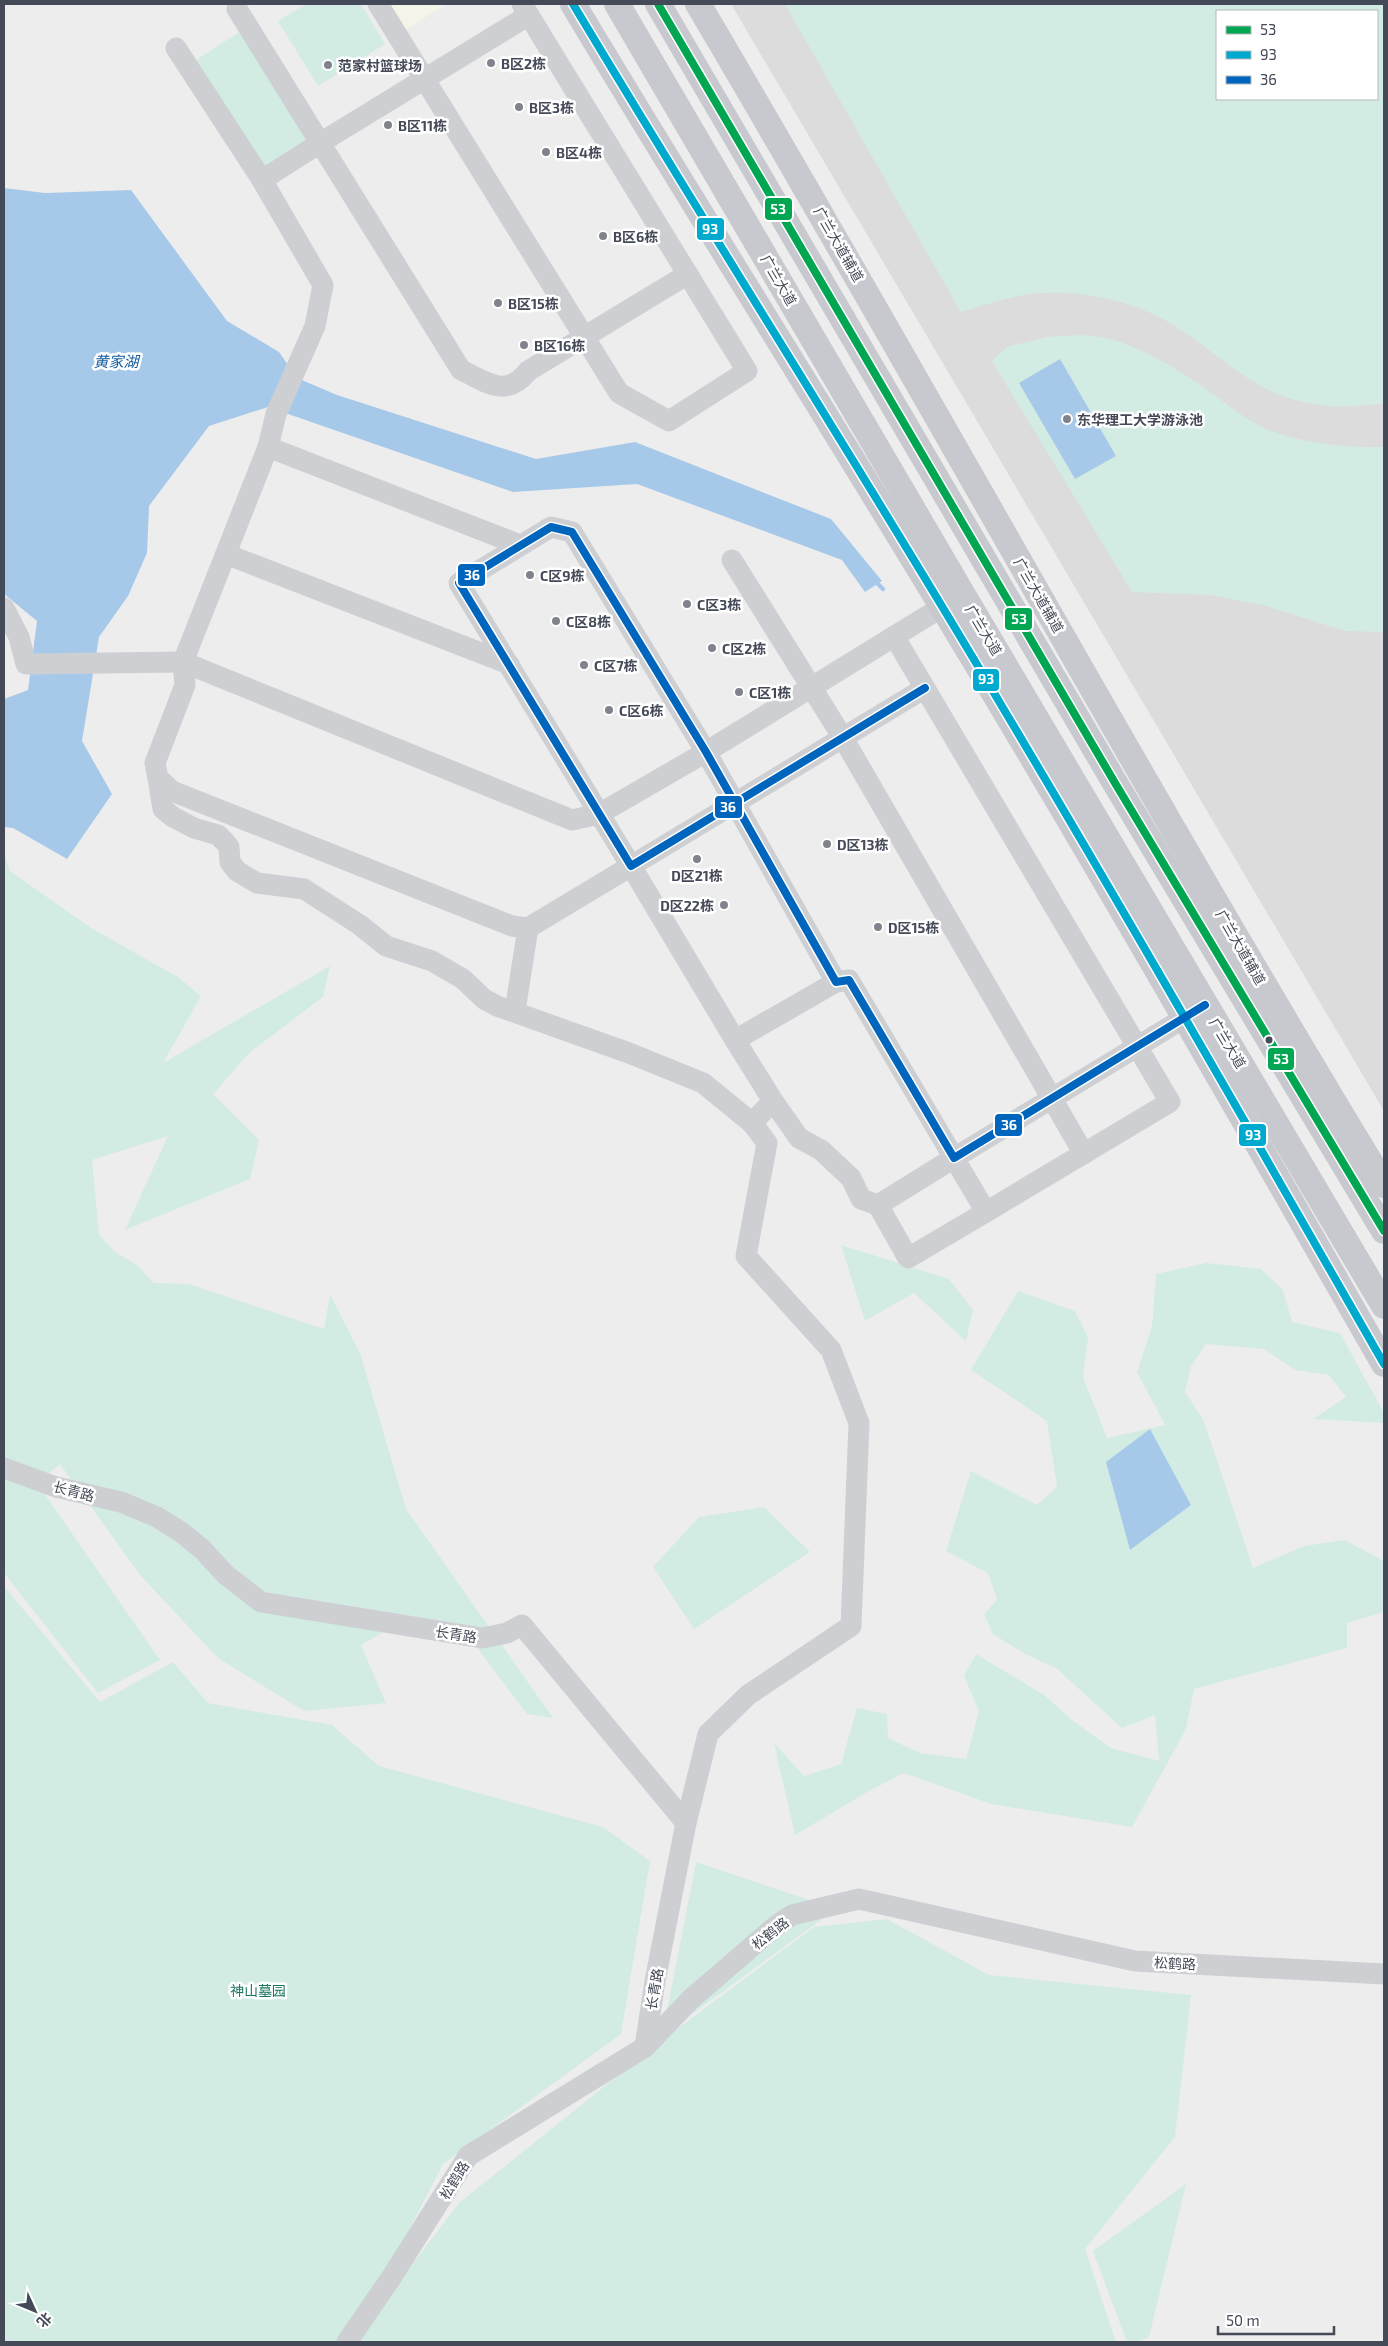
<svg xmlns="http://www.w3.org/2000/svg" width="1388" height="2346" font-family="'Exo 2','Noto Sans SC',sans-serif">
	<style>
		.commercial { fill: #f5f4e8 }
		.education { fill: #dcdcdc; fill-rule: evenodd }
		.green { fill: #d2ece3; fill-rule: evenodd }
		.water { fill: #a7c9e9 }
		.lines { fill: none; stroke-linecap: round; stroke-linejoin: round }
		.stream { stroke: #a7c9e9; stroke-width: 4.5 }
		.minor { stroke: #cecfd3; stroke-width: 21 }
		.major { stroke: #c8c9ce; stroke-width: 26 }
		.bus-1-casing { stroke: #fff; stroke-width: 11 }
		.bus-2-casing { stroke: #fff; stroke-width: 11 }
		.bus-3-casing { stroke: #fff; stroke-width: 11 }
		.bus-1 { stroke: #00a651; stroke-width: 8 }
		.bus-2 { stroke: #00a9ce; stroke-width: 8 }
		.bus-3 { stroke: #0065bd; stroke-width: 8 }
		.poi-dot { fill: #80838c; stroke: #fff; stroke-width: 2 }
		.bus-dot { fill: #454a58; stroke: #fff; stroke-width: 2 }
		.labels { text-anchor: middle; dominant-baseline: central; stroke-width: 5; stroke-linejoin: round; paint-order: stroke }
		.poi-label { font-size: 14px; font-weight: bold; fill: #454a58; stroke: #fff; text-anchor: start }
		.street-label { font-size: 14px; fill: #454a58; stroke: #fff }
		.park-label { font-size: 14px; fill: #1a7661; stroke: #fff }
		.water-label { font-size: 15px; font-style: italic; fill: #125b9f; stroke: #fff }
		.line-badge { stroke: #fff; stroke-width: 2 }
		.badge-label { font-size: 14px; text-anchor: middle; font-weight: bold; fill: #fff }
	</style>
	<rect width="100%" height="100%" fill="#eeeded"/>
	<polygon class="commercial" points="387,4 446,4 404,31"/>
	<path class="education" d="M 731,4 L 1384,4 L 1384,1111 ZM 1217,11 L 1377,11 L 1377,99 L 1217,99 Z"/>
	<g class="green">
		<polygon points="306,4 361,4 385,44 318,86 278,21"/>
		<path d="M 785,4 L 1384,4 L 1384,403 C 1329,411 1288,406 1240,373 C 1211,353 1185,329 1153,314 C 1115,296 1065,288 1023,295 C 1002,299 981,306 961,312 ZM 1217,11 L 1377,11 L 1377,99 L 1217,99 Z"/>
		<polygon points="244,29 310,137 266,168 196,60"/>
		<path d="M 1079,335 C 1089,336 1100,336 1109,339 C 1132,344 1165,362 1185,375 C 1212,391 1235,414 1264,428 C 1298,443 1348,448 1384,447 L 1384,632 L 1345,631 L 1263,605 L 1211,595 L 1132,592 L 992,361 L 1007,347 L 1047,337 Z"/>
		<polygon points="4,853 10,871 91,928 178,977 201,996 163,1063 330,966 323,997 249,1053 213,1094 259,1140 250,1179 125,1230 168,1136 92,1160 99,1235 115,1252 137,1265 154,1283 189,1284 324,1329 330,1294 360,1353 406,1509 553,1718 527,1714 469,1637 403,1621 361,1645 386,1703 304,1711 218,1658 140,1575 60,1464 37,1483 160,1660 98,1693 4,1573"/>
		<polygon points="841,1245 949,1279 973,1310 966,1341 914,1293 865,1321"/>
		<polygon points="1206,1263 1261,1269 1283,1290 1292,1322 1340,1333 1384,1413 1384,1423 1313,1419 1346,1397 1329,1375 1295,1370 1264,1349 1206,1344 1191,1366 1185,1392 1203,1419 1253,1568 1304,1546 1345,1540 1384,1561 1384,1612 1347,1623 1347,1648 1194,1689 1186,1729 1132,1827 991,1804 904,1773 869,1791 795,1835 774,1743 804,1776 841,1764 857,1708 887,1714 888,1738 920,1753 966,1759 979,1711 964,1676 976,1654 1044,1695 1072,1720 1111,1748 1159,1761 1155,1715 1122,1728 1056,1668 1025,1654 993,1634 984,1614 997,1600 988,1573 946,1551 971,1471 1037,1505 1057,1487 1047,1421 971,1370 1018,1291 1075,1311 1088,1337 1083,1377 1107,1438 1165,1425 1137,1372 1152,1326 1156,1274"/>
		<polygon points="764,1507 810,1552 694,1629 653,1567 699,1517"/>
		<polygon points="4,1586 100,1702 173,1662 208,1703 332,1725 379,1766 603,1827 650,1861 621,2034 443,2164 380,2286 340,2342 4,2342"/>
		<polygon points="696,1862 836,1909 662,2036"/>
		<polygon points="887,1919 989,1975 1191,1995 1175,2137 1085,2249 1116,2342 353,2342 459,2203 662,2040 814,1927"/>
		<polygon points="1186,2184 1149,2337 1137,2342 1127,2342 1093,2251"/>
	</g>
	<g class="water">
		<polygon points="4,188 45,193 131,190 227,321 279,352 297,378 337,395 536,459 635,442 831,519 882,581 865,592 842,560 637,484 513,492 268,407 209,426 149,506 147,553 128,596 99,637 82,741 112,794 67,859 13,828 4,827 4,699 28,690 37,621 4,594"/>
		<polygon points="1060,359 1116,456 1075,479 1019,383"/>
		<polygon points="1150,1429 1191,1505 1130,1550 1106,1462"/>
	</g>
	<g class="lines">
		<polyline class="stream" points="875,581 883,589"/>
		<g class="minor">
			<polyline points="378,4 619,393 669,421 747,371 522,4"/>
			<path d="M 237,9 L 461,370 C 487,382 506,399 528,371 L 688,274"/>
			<polyline points="176,48 262,180 323,285 315,326 276,414 268,447"/>
			<polyline points="262,180 320,143 529,15"/>
			<polyline points="520,545 268,447 183,662 572,820 599,814 706,752 955,599"/>
			<polyline points="226,554 509,664"/>
			<polyline points="732,560 843,738 1084,1154"/>
			<polyline points="4,608 19,637 26,664 183,662 185,685 155,763 158,778 172,791 512,926 528,928 631,866 735,1040"/>
			<polyline points="925,688 631,866 459,583 551,527 572,532 706,752 836,982 849,980 954,1158 1199,1009"/>
			<polyline points="158,778 163,809 173,817 194,828 218,835 225,842 229,847 230,862 237,871 257,883 304,889 360,925 386,946 432,961 463,979 484,999 497,1006 629,1053 703,1083 752,1123"/>
			<polyline points="515,1011 528,928"/>
			<polyline points="773,1101 799,1138 821,1150 851,1178 861,1199 878,1205 954,1158 986,1212 1170,1102 894,636"/>
			<polyline points="878,1205 908,1258 986,1212"/>
			<polyline points="4,1468 56,1487 121,1502 157,1517 181,1532 202,1549 226,1575 261,1602 482,1638 507,1633 522,1625 686,1823 655,1981 645,2047"/>
			<polyline points="686,1823 708,1734 748,1695 851,1626 859,1423 831,1350 746,1256 767,1143 752,1123 773,1101 735,1040 836,982"/>
			<polyline points="347,2342 391,2278 468,2156 645,2047 691,1999 777,1925 792,1915 859,1899 1135,1961 1384,1974"/>
		</g>
		<g class="major">
			<path d="M 573,4 C 694,206 821,406 943,608 C 1094,858 1239,1111 1384,1364"/>
			<polyline points="617,4 963,595 1384,1306"/>
			<polyline points="658,4 1115,783 1384,1231"/>
			<path d="M 698,4 C 930,396 1147,796 1384,1185"/>
		</g>
		<g class="bus-1-casing">
			<polyline id="bus-1" points="658,4 1115,783 1384,1231"/>
		</g>
		<g class="bus-2-casing">
			<path id="bus-2" d="M 573,4 C 694,206 821,406 943,608 C 1094,858 1239,1111 1384,1364"/>
		</g>
		<g class="bus-3-casing">
			<polyline id="bus-3" points="925,688 631,866 459,583 551,527 572,532 706,752 836,982 849,980 954,1158 1205,1005"/>
		</g>
		<use href="#bus-1" class="bus-1"/>
		<use href="#bus-2" class="bus-2"/>
		<use href="#bus-3" class="bus-3"/>
	</g>
	<g class="poi-dot">
		<circle cx="491" cy="63" r="5"/>
		<circle cx="328" cy="65" r="5"/>
		<circle cx="519" cy="107" r="5"/>
		<circle cx="388" cy="125" r="5"/>
		<circle cx="546" cy="152" r="5"/>
		<circle cx="603" cy="236" r="5"/>
		<circle cx="498" cy="303" r="5"/>
		<circle cx="524" cy="345" r="5"/>
		<circle cx="1067" cy="419" r="5"/>
		<circle cx="530" cy="575" r="5"/>
		<circle cx="687" cy="604" r="5"/>
		<circle cx="556" cy="621" r="5"/>
		<circle cx="712" cy="648" r="5"/>
		<circle cx="584" cy="665" r="5"/>
		<circle cx="739" cy="692" r="5"/>
		<circle cx="609" cy="710" r="5"/>
		<circle cx="827" cy="844" r="5"/>
		<circle cx="697" cy="859" r="5"/>
		<circle cx="724" cy="905" r="5"/>
		<circle cx="878" cy="927" r="5"/>
	</g>
	<circle class="bus-dot" cx="1269" cy="1040" r="4.5"/>
	<g class="labels">
		<g class="poi-label">
			<text x="501" y="63">B区2栋</text>
			<text x="338" y="65">范家村篮球场</text>
			<text x="529" y="107">B区3栋</text>
			<text x="398" y="125">B区11栋</text>
			<text x="556" y="152">B区4栋</text>
			<text x="613" y="236">B区6栋</text>
			<text x="508" y="303">B区15栋</text>
			<text x="534" y="345">B区16栋</text>
			<text x="1077" y="419">东华理工大学游泳池</text>
			<text x="540" y="575">C区9栋</text>
			<text x="697" y="604">C区3栋</text>
			<text x="566" y="621">C区8栋</text>
			<text x="722" y="648">C区2栋</text>
			<text x="594" y="665">C区7栋</text>
			<text x="749" y="692">C区1栋</text>
			<text x="619" y="710">C区6栋</text>
			<text x="837" y="844">D区13栋</text>
			<text x="697" y="875" text-anchor="middle">D区21栋</text>
			<text x="714" y="905" text-anchor="end">D区22栋</text>
			<text x="888" y="927">D区15栋</text>
		</g>
		<g class="street-label">
			<text transform="translate(839 244) rotate(60)">广兰大道辅道</text>
			<text transform="translate(779 280) rotate(60)">广兰大道</text>
			<text transform="translate(1039 595) rotate(60)">广兰大道辅道</text>
			<text transform="translate(984 630) rotate(59)">广兰大道</text>
			<text transform="translate(1241 947) rotate(60)">广兰大道辅道</text>
			<text transform="translate(1228 1043) rotate(59)">广兰大道</text>
			<text transform="translate(74 1491) rotate(15)">长青路</text>
			<text transform="translate(456 1634) rotate(9)">长青路</text>
			<text transform="translate(770 1933) rotate(-38)">松鹤路</text>
			<text transform="translate(1175 1963) rotate(3)">松鹤路</text>
			<text transform="translate(654 1989) rotate(-80)">长青路</text>
			<text transform="translate(454 2180) rotate(-58)">松鹤路</text>
		</g>
		<g class="park-label">
			<text x="258" y="1990">神山墓园</text>
		</g>
		<g class="water-label">
			<text x="116" y="361">黄家湖</text>
		</g>
	</g>
	<g class="line-badge">
		<rect x="764" y="197" width="29" height="24" rx="5" fill="#00a651"/>
		<rect x="696" y="217" width="29" height="24" rx="5" fill="#00a9ce"/>
		<rect x="457" y="563" width="29" height="24" rx="5" fill="#0065bd"/>
		<rect x="1004" y="607" width="29" height="24" rx="5" fill="#00a651"/>
		<rect x="972" y="668" width="28" height="24" rx="5" fill="#00a9ce"/>
		<rect x="714" y="795" width="29" height="24" rx="5" fill="#0065bd"/>
		<rect x="1267" y="1047" width="28" height="24" rx="5" fill="#00a651"/>
		<rect x="994" y="1113" width="29" height="24" rx="5" fill="#0065bd"/>
		<rect x="1238" y="1123" width="29" height="24" rx="5" fill="#00a9ce"/>
	</g>
	<g class="badge-label">
		<text x="778" y="214">53</text>
		<text x="710" y="234">93</text>
		<text x="472" y="580">36</text>
		<text x="1019" y="624">53</text>
		<text x="986" y="684">93</text>
		<text x="728" y="812">36</text>
		<text x="1281" y="1064">53</text>
		<text x="1009" y="1130">36</text>
		<text x="1253" y="1140">93</text>
	</g>
	<rect width="1388" height="2346" fill="none" stroke="#454a58" stroke-width="10"/>
	<rect x="1216" y="10" width="162" height="90" fill="#ffffff" stroke="#b5b7bc"/>
	<rect x="1226" y="26" width="25" height="8" fill="#00a651" stroke="#b5b7bc"/>
	<text x="1260" y="35" font-size="15" fill="#454a58">53</text>
	<rect x="1226" y="51" width="25" height="8" fill="#00a9ce" stroke="#b5b7bc"/>
	<text x="1260" y="60" font-size="15" fill="#454a58">93</text>
	<rect x="1226" y="76" width="25" height="8" fill="#0065bd" stroke="#b5b7bc"/>
	<text x="1260" y="85" font-size="15" fill="#454a58">36</text>
	<g transform="translate(35 2311) rotate(134)" stroke="#ffffff" stroke-width="4" paint-order="stroke">
	<path d="M0-4L9 19L0 12L-9 19Z" fill="#454a58"/>
	<text y="-8" font-size="14" font-weight="bold" text-anchor="middle" fill="#454a58">北</text>
	</g>
	<path d="M1218 2326v8h116v-8" fill="none" stroke="#454a58" stroke-width="2.5"/>
	<text x="1226" y="2326" font-size="15" fill="#454a58" stroke="#ffffff" stroke-width="4" paint-order="stroke">50 m</text>
</svg>
